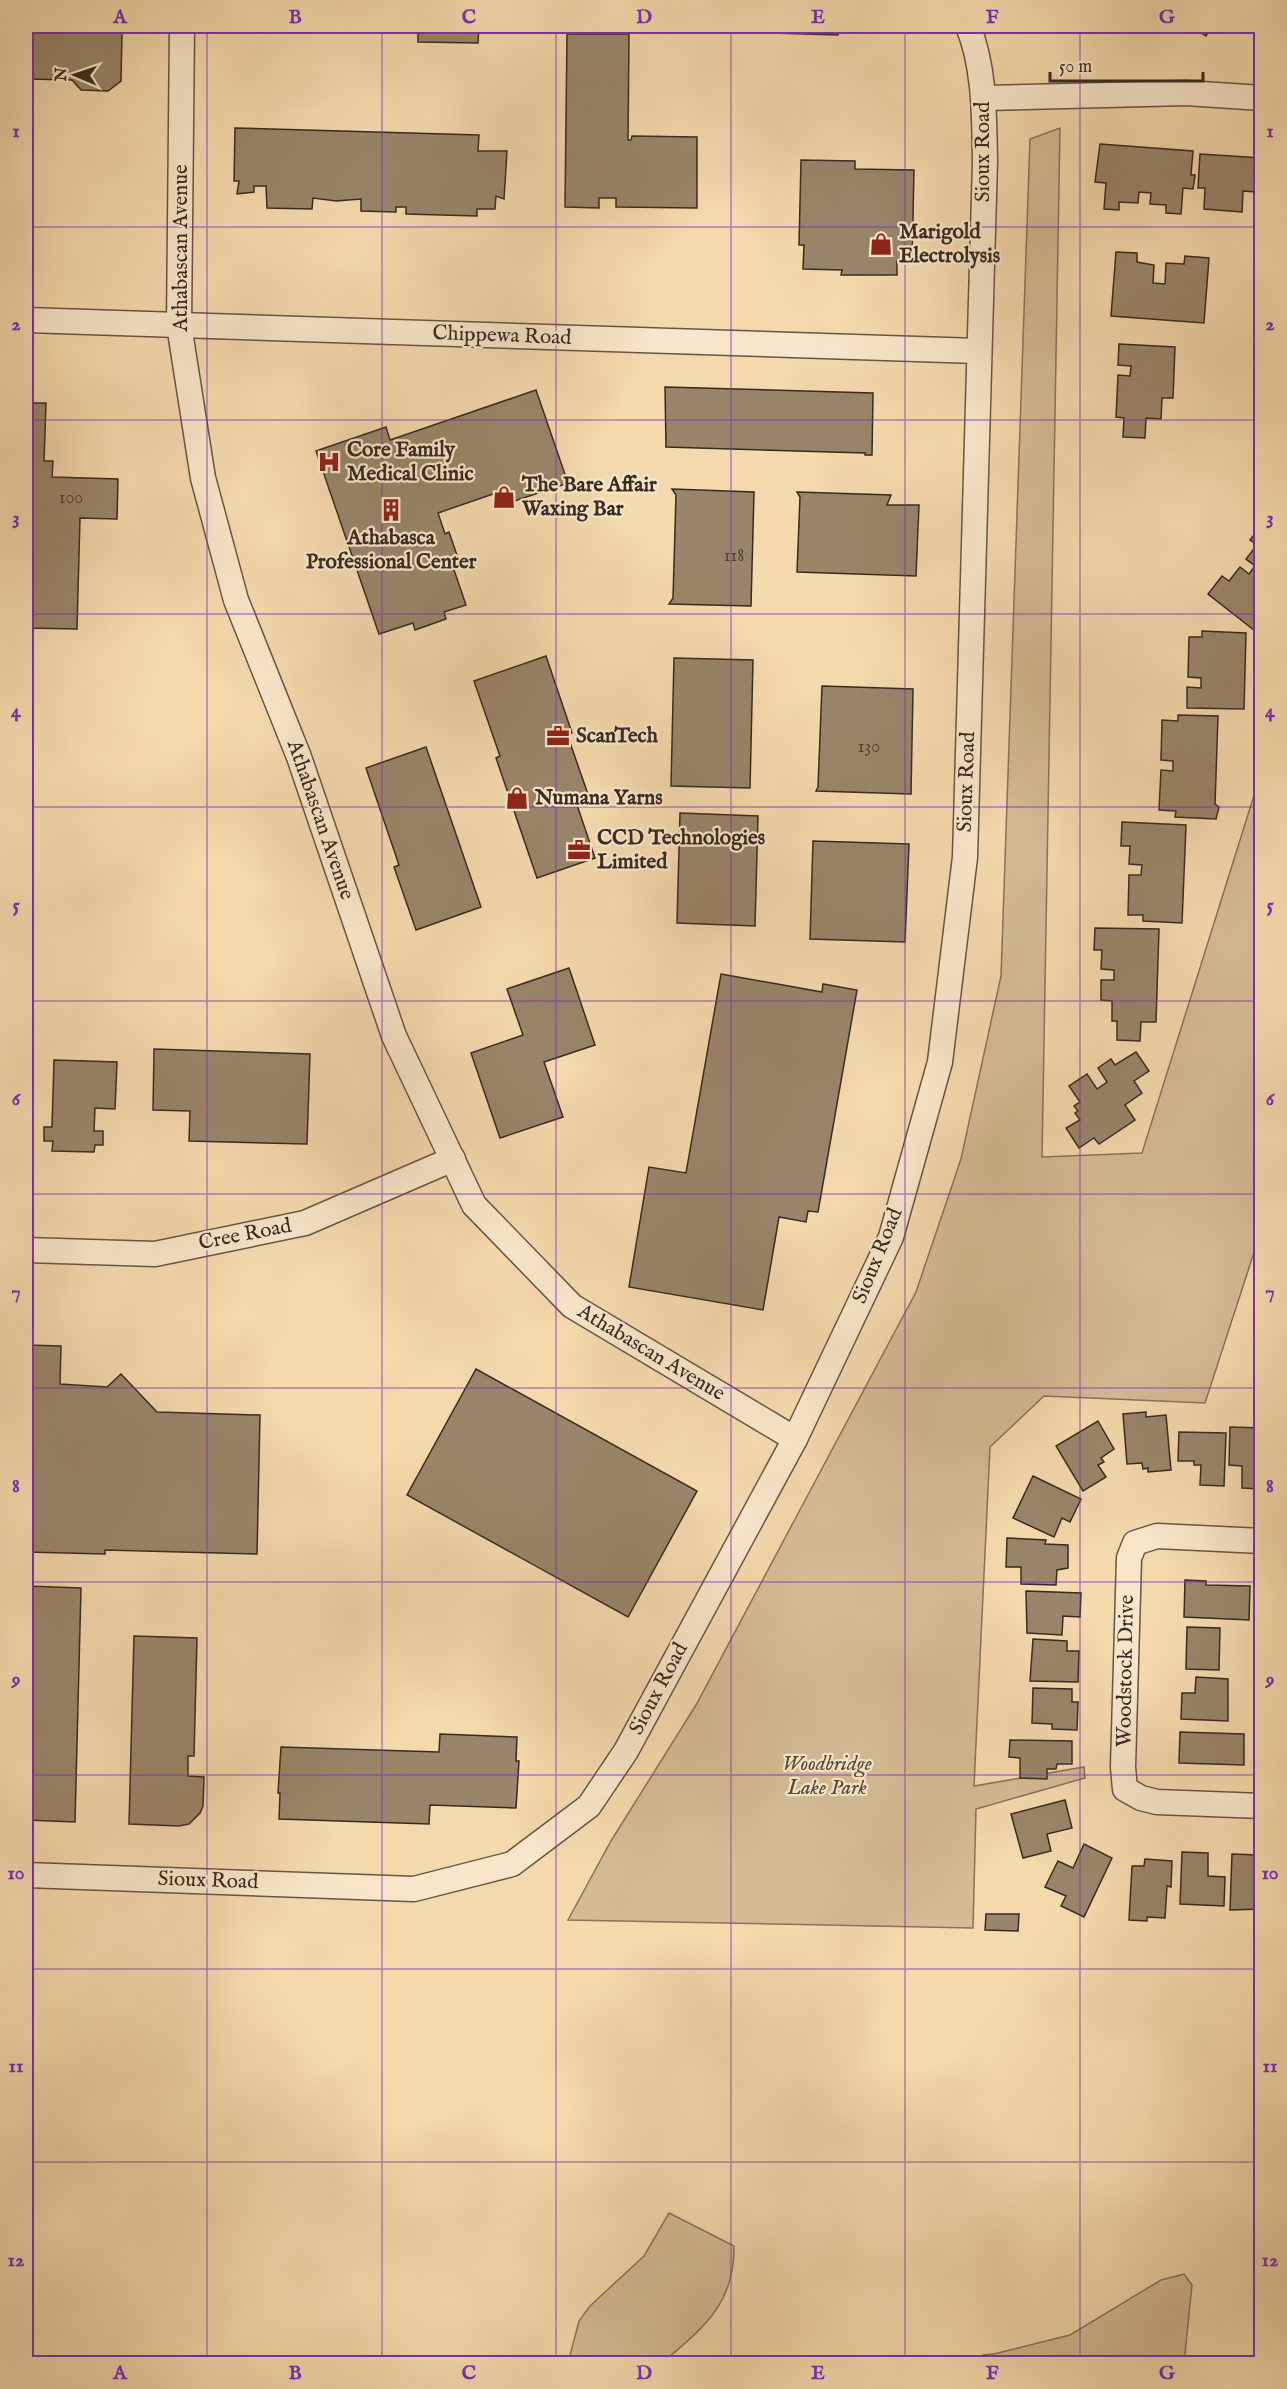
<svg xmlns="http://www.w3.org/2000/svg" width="1287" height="2389" font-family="'IM FELL English',serif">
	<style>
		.green { fill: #d4bb95; stroke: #86735b; stroke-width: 1.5 }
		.building { fill: #99856a; stroke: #372b21; stroke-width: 1.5 }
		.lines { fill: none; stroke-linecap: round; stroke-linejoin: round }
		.minor-casing { stroke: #665644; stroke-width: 27 }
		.minor { stroke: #f8e6ca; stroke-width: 24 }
		.grid { fill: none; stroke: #7b2cbf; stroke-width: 1.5; stroke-opacity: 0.55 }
		.labels { text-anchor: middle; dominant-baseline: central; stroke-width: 4.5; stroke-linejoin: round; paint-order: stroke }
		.number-label { font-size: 18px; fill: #504233 }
		.street-label { font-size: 21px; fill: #372b21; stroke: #f8e6ca }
		.poi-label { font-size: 21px; font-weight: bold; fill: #372b21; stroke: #f8e6ca; text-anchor: start }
		.park-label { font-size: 21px; font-style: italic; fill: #564838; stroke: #f8e6ca }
		.neatline { fill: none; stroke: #7b2cbf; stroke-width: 2 }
		.grid-label { font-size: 20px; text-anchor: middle; font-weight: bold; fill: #7b2cbf }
	</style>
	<rect width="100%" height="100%" fill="#f4d9ad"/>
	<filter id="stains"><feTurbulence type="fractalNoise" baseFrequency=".00333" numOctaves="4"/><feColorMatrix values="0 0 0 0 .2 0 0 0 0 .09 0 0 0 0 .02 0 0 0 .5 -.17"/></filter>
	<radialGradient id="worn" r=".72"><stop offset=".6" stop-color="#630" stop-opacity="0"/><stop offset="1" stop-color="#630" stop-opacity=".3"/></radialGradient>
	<g class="green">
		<polygon points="1060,128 1042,1157 1142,1153 1261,773 1261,1231 1205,1403 1044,1396 990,1447 974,1786 1084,1767 1085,1778 976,1809 973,1928 568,1920 611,1841 696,1705 916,1292 961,1159 1001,976 1030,139"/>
		<path d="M 669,2213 L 734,2246 C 735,2304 702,2329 662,2363 L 568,2363 L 579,2321 L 590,2306 L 644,2256 Z"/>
		<polygon points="1184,2274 1192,2285 1184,2363 982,2363 983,2355 994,2354 1070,2335 1161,2280"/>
	</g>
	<g class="building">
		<polygon points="26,26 115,26 122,33 121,81 108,91 81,90 72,80 26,79"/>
		<polygon points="233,26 322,26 322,28"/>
		<polygon points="418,26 479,26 478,43 418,42"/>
		<polygon points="743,26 838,26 838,35 742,32"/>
		<polygon points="1189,26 1212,26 1206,36"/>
		<polygon points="567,34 629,34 628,140 631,140 632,136 697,137 697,208 616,207 616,198 599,198 599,208 565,207"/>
		<polygon points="235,128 479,135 478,151 507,151 504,199 496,196 495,209 477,209 477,216 406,214 406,207 396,207 396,212 361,211 361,199 336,201 313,198 312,209 267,208 266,186 254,186 254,192 237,194 239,181 234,181"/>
		<polygon points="1100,144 1193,151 1191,175 1195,175 1193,189 1183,188 1181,214 1166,213 1166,205 1150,204 1151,193 1139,192 1138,203 1119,202 1119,210 1104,209 1106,183 1095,182"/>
		<polygon points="1200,154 1262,158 1262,214 1254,213 1255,192 1243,191 1242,212 1204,209 1205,188 1198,188"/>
		<polygon points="801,160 855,161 855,169 914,170 912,261 897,261 897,275 841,275 842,270 803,269 804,245 799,245"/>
		<polygon points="1116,252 1137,253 1137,262 1154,265 1153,283 1165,284 1166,263 1184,264 1185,256 1209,258 1204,323 1111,316"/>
		<polygon points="1119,344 1175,347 1173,398 1162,398 1161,419 1146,418 1145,438 1123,437 1124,418 1116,417 1118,375 1130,376 1131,366 1118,365"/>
		<polygon points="665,387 873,393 872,455 865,455 865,453 666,447"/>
		<polygon points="536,390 568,483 497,507 493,494 438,513 445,534 449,532 459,561 452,564 466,605 444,612 446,619 415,630 413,623 379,634 316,451 386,427 390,440"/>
		<polygon points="26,403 46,403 44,461 53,461 52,477 118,479 117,519 80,518 77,629 26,628"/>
		<polygon points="672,489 754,492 751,606 669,604 673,598 676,495"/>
		<polygon points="797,492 891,495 887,505 919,505 916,576 797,572 800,497"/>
		<polygon points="1260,527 1262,631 1259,634 1208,594 1222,576 1229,581 1240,567 1249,574 1255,566 1246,559 1257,545 1250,540"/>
		<polygon points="1202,631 1246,633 1244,709 1187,708 1187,687 1201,688 1201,678 1188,677 1189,637 1202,637"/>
		<polygon points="546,656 572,733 567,734 590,800 577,805 595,858 537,878 496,758 500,756 474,681"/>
		<polygon points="674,658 753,660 750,788 671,786"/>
		<polygon points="822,686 913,689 911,794 816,791 818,787"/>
		<polygon points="1178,715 1218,716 1215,804 1219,807 1216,819 1175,817 1176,811 1159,810 1161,770 1173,771 1173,761 1161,760 1162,720 1178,721"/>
		<polygon points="426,747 481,907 416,930 394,867 399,865 366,768"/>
		<polygon points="680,813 758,816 755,926 677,923"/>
		<polygon points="1122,822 1186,825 1182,923 1143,921 1143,915 1128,915 1129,875 1141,875 1142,865 1129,864 1130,846 1121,846"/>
		<polygon points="813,841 909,844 905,942 810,939"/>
		<polygon points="1095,928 1159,929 1156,1022 1141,1022 1140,1041 1117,1040 1117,1021 1112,1021 1112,1001 1101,1000 1101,980 1114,980 1114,970 1101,969 1102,950 1094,950"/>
		<polygon points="569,968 595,1045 544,1062 563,1117 500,1138 471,1053 523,1035 507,989"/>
		<polygon points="721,974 822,992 823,984 857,990 818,1212 808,1211 806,1222 779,1217 763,1310 629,1287 649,1167 686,1173"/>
		<polygon points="154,1049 310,1054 307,1144 189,1141 190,1111 153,1110"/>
		<polygon points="1136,1052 1149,1071 1134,1081 1142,1093 1125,1105 1135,1120 1099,1144 1094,1138 1079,1148 1066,1128 1080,1120 1075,1113 1078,1111 1074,1106 1080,1102 1069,1086 1087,1074 1097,1089 1107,1082 1098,1068 1111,1059 1115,1065"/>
		<polygon points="54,1060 117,1062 115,1109 95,1108 94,1131 103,1131 103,1145 95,1145 94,1152 52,1151 53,1141 44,1141 44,1127 52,1127"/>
		<polygon points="26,1345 61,1346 60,1384 107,1387 121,1374 157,1412 260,1415 257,1554 105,1550 105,1554 26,1552"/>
		<polygon points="476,1369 697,1491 628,1617 407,1495"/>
		<polygon points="1146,1412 1146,1417 1166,1415 1171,1470 1148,1472 1148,1468 1143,1469 1142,1463 1127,1464 1123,1414"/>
		<polygon points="1098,1421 1114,1449 1101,1458 1104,1462 1098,1465 1106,1477 1083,1491 1056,1446"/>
		<polygon points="1230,1427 1262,1428 1262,1489 1242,1488 1242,1466 1229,1465"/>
		<polygon points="1179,1432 1226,1433 1224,1486 1200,1485 1201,1465 1194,1465 1194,1461 1178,1461"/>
		<polygon points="1033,1476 1081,1499 1070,1522 1062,1518 1054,1537 1013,1518"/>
		<polygon points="1007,1538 1046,1540 1045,1544 1068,1545 1068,1568 1057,1570 1056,1585 1021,1584 1021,1567 1006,1567"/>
		<polygon points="1185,1580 1206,1581 1206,1585 1250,1586 1249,1620 1184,1617"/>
		<polygon points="26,1586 81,1588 75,1822 26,1820"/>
		<polygon points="1026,1591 1081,1593 1080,1617 1063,1616 1062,1635 1027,1633"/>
		<polygon points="1187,1627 1220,1628 1219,1670 1186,1669"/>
		<polygon points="134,1636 197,1638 194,1756 188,1756 188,1776 204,1777 203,1806 200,1813 189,1824 179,1826 129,1824"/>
		<polygon points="1033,1639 1067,1641 1067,1651 1079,1651 1078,1682 1030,1681"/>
		<polygon points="1196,1677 1228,1679 1228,1721 1181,1719 1182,1693 1195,1693"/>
		<polygon points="1033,1688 1072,1689 1072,1702 1078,1702 1077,1730 1052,1729 1052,1724 1032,1723"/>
		<polygon points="1180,1732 1244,1734 1244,1765 1179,1763"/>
		<polygon points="440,1734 517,1737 516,1761 519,1761 516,1808 430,1805 429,1824 279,1819 280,1793 278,1793 281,1747 439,1752"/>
		<polygon points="1010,1740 1072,1741 1072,1764 1057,1764 1056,1769 1047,1769 1047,1779 1020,1778 1020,1758 1009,1757"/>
		<polygon points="1065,1800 1072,1828 1047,1834 1051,1851 1023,1858 1011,1814"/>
		<polygon points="1084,1844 1112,1858 1084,1917 1061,1906 1066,1896 1045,1887 1058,1861 1073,1868"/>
		<polygon points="1182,1852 1208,1853 1208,1876 1225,1877 1224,1906 1180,1904"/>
		<polygon points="1232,1854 1257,1855 1257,1877 1262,1877 1262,1909 1230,1910"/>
		<polygon points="1145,1859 1172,1861 1171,1887 1167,1886 1165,1918 1147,1917 1147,1921 1129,1920 1132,1866 1144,1866"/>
		<polygon points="986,1914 1019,1914 1018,1931 985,1930"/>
	</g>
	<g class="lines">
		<g class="minor-casing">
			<g id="minor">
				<polyline points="182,26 179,325 203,478 236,600 299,757 394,1036 474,1205 572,1306 795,1439"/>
				<polyline points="984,98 1186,93 1262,98"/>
				<polyline points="26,320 978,351"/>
				<polyline points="26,1250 155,1254 305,1223 453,1159"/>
				<polyline points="1262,1541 1157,1536 1135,1543 1129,1558 1123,1767 1125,1789 1141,1798 1157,1802 1262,1806"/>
				<path d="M 26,1875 L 414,1889 L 512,1864 L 589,1806 L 626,1751 L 795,1439 L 891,1237 L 940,1062 L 965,857 L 985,161 C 984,116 985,68 968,26"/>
			</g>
		</g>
		<use href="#minor" class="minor"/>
	</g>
	<path class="grid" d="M 207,26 L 207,2364M 382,26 L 382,2364M 556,26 L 556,2364M 731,26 L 731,2364M 905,26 L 905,2364M 1080,26 L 1080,2364M 26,227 L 1262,227M 26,420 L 1262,420M 26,614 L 1262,614M 26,807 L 1262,807M 26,1001 L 1262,1001M 26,1194 L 1262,1194M 26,1388 L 1262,1388M 26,1582 L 1262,1582M 26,1775 L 1262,1775M 26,1969 L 1262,1969M 26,2162 L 1262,2162"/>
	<defs>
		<g id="shop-bare" transform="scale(1.8)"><path d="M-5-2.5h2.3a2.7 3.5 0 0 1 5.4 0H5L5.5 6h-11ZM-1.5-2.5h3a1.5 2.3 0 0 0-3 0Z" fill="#8f2418" stroke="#f8e6ca" stroke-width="2.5" paint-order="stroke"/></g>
		<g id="hospital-bare" transform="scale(1.8)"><path d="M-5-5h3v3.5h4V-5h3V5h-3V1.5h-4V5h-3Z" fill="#8f2418" stroke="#f8e6ca" stroke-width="2.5" paint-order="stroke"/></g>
		<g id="building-bare" transform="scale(1.8)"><path d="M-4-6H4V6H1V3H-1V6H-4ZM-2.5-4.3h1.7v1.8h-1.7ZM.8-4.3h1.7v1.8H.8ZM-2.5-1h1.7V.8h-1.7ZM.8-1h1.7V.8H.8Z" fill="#8f2418" stroke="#f8e6ca" stroke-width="2.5" paint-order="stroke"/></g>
		<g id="office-bare" transform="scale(1.8)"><path d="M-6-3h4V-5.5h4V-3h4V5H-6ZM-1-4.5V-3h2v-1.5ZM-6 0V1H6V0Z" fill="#8f2418" stroke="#f8e6ca" stroke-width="2.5" paint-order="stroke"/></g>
	</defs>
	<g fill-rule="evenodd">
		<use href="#shop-bare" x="881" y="244"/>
		<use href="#hospital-bare" x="329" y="462"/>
		<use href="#shop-bare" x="504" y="497"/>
		<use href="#building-bare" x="391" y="510"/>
		<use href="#office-bare" x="558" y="736"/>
		<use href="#shop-bare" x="517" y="798"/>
		<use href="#office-bare" x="579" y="850"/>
	</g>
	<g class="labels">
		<g class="number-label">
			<text x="71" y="498">100</text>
			<text x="734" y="556">118</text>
			<text x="869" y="747">130</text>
		</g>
		<g class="street-label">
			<text transform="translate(983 152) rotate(-90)">Sioux Road</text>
			<text transform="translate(181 248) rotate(-90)">Athabascan Avenue</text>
			<text transform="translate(502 336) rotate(2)">Chippewa Road</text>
			<text transform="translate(967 782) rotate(-88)">Sioux Road</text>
			<text transform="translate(320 820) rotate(71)">Athabascan Avenue</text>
			<text transform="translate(245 1235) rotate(-11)">Cree Road</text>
			<text transform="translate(878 1256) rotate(-68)">Sioux Road</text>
			<text transform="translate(651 1353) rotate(31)">Athabascan Avenue</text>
			<text transform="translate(1126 1671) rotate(-89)">Woodstock Drive</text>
			<text transform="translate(659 1689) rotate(-62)">Sioux Road</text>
			<text transform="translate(208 1881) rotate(2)">Sioux Road</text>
		</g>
		<g class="poi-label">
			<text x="899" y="232">Marigold<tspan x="899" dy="24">Electrolysis</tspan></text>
			<text x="347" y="450">Core Family<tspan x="347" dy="24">Medical Clinic</tspan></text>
			<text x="522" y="485">The Bare Affair<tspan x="522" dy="24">Waxing Bar</tspan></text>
			<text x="391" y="538" text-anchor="middle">Athabasca<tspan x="391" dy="24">Professional Center</tspan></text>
			<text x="576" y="736">ScanTech</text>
			<text x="535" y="798">Numana Yarns</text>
			<text x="597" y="838">CCD Technologies<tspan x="597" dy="24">Limited</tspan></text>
		</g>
		<g class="park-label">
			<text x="827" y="1764">Woodbridge<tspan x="827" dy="24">Lake Park</tspan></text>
		</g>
	</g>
	<rect width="1287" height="2389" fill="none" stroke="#f4d9ad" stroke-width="66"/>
	<g transform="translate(75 75) rotate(272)" stroke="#f8e6ca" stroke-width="4.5" paint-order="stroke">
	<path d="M0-4.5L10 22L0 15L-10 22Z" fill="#372b21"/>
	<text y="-9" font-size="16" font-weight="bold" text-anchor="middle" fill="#372b21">N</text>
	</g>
	<path d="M1050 72v9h153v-9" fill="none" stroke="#372b21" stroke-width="3"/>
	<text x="1059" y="72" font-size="18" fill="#372b21" stroke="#f8e6ca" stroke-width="4.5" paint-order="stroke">50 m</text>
	<rect x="33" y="33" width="1221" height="2323" class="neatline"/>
	<g class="grid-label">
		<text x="120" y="23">A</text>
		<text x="295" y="23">B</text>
		<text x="469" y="23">C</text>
		<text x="644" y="23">D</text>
		<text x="818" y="23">E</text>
		<text x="992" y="23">F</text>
		<text x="1167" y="23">G</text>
		<text x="16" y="137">1</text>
		<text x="1270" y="137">1</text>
		<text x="16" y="330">2</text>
		<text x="1270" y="330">2</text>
		<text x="16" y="524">3</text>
		<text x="1270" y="524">3</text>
		<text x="16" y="717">4</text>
		<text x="1270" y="717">4</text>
		<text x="16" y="911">5</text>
		<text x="1270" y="911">5</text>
		<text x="16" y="1105">6</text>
		<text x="1270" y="1105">6</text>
		<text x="16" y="1298">7</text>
		<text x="1270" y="1298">7</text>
		<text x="16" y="1492">8</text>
		<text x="1270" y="1492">8</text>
		<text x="16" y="1685">9</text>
		<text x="1270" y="1685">9</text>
		<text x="16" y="1879">10</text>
		<text x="1270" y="1879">10</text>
		<text x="16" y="2072">11</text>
		<text x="1270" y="2072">11</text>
		<text x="16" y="2266">12</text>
		<text x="1270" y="2266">12</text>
		<text x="120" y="2379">A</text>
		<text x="295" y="2379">B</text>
		<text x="469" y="2379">C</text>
		<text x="644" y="2379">D</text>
		<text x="818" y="2379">E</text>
		<text x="992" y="2379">F</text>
		<text x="1167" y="2379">G</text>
	</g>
	<rect width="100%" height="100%" filter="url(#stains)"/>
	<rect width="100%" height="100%" fill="url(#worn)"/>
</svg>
